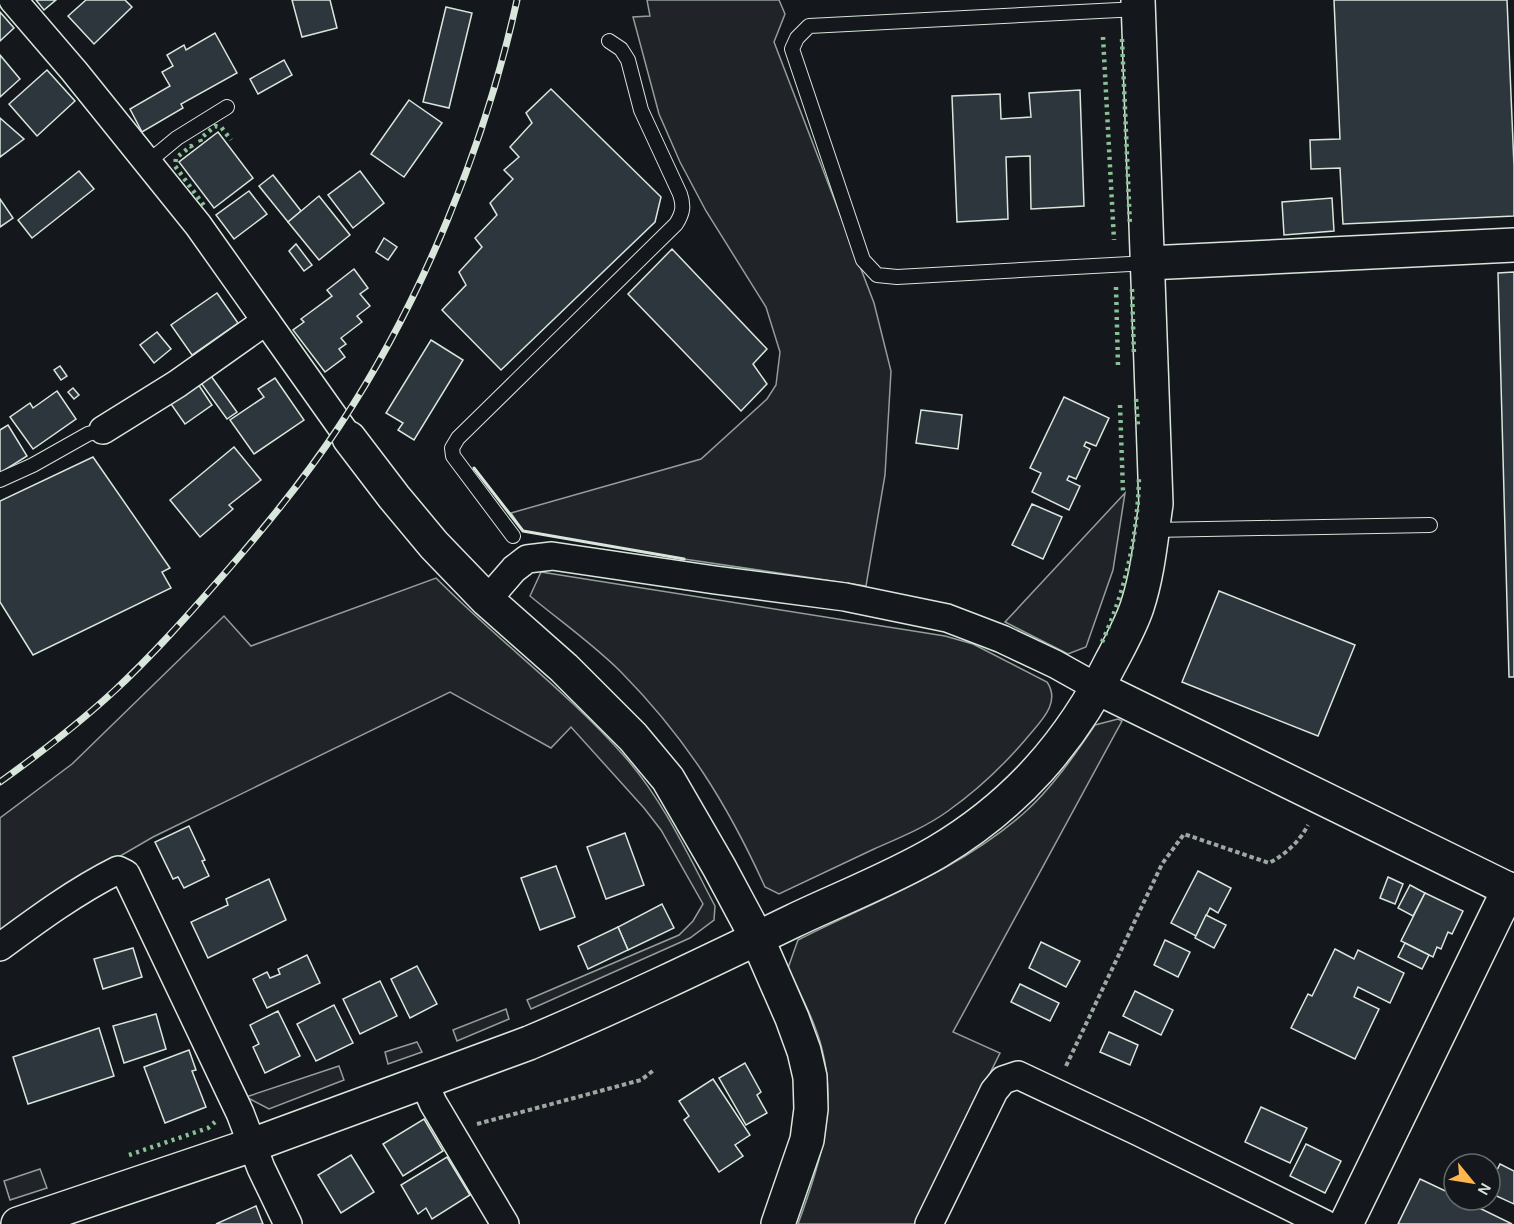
<svg xmlns="http://www.w3.org/2000/svg" width="1514" height="1224" font-family="Karla,sans-serif">
	<style>
		.green { fill: #202428; stroke: #939e99; stroke-width: 1.5 }
		.building { fill: #2c363c; stroke: #d8e6dc; stroke-width: 1.5 }
		.lines { fill: none; stroke-linecap: round; stroke-linejoin: round }
		.lane-casing { stroke: #d8e6dc; stroke-width: 16 }
		.street-casing { stroke: #d8e6dc; stroke-width: 30 }
		.secondary-casing { stroke: #d8e6dc; stroke-width: 36 }
		.path { stroke: #9da8a2; stroke-width: 4; stroke-dasharray: 4.5 3; stroke-linecap: butt }
		.lane { stroke: #14181c; stroke-width: 14 }
		.street { stroke: #14181c; stroke-width: 27 }
		.secondary { stroke: #14181c; stroke-width: 33 }
		.rail-casing { stroke: #d8e6dc; stroke-width: 7 }
		.rail { stroke: #14181c; stroke-width: 4.5; stroke-dasharray: 14; stroke-linecap: butt }
		.hedge { stroke: #8ac095; stroke-width: 4.5; stroke-dasharray: 3 4.5; stroke-linecap: butt }
		.wall { stroke: #d8e6dc; stroke-width: 3 }
	</style>
	<rect width="100%" height="100%" fill="#14181c"/>
	<g class="green">
		<polygon points="647,0 779,0 785,14 774,42 874,303 891,371 885,475 866,586 684,559 523,531 511,513 701,459 767,399 776,385 780,352 766,307 706,211 680,162 659,114 633,17 650,16"/>
		<polygon points="1125,493 1113,570 1086,647 1068,654 1005,622"/>
		<path d="M 541,572 L 945,636 L 973,644 L 1047,682 C 1060,701 1044,718 1031,733 C 1007,762 979,789 948,811 C 926,827 899,838 874,849 C 842,864 810,879 779,894 L 765,887 C 727,803 686,738 621,672 C 593,644 560,621 530,596 Z"/>
		<path d="M 436,578 C 497,640 568,692 625,757 C 663,800 688,855 715,906 L 714,920 L 690,938 L 531,1009 L 527,1000 L 679,935 L 693,921 L 703,904 L 661,830 L 644,808 L 571,727 L 551,748 L 450,692 L 153,837 L 58,892 L 0,937 L 0,818 L 72,764 L 224,616 L 251,646 Z"/>
		<path d="M 1118,719 L 1122,721 L 953,1032 L 1000,1053 L 915,1224 L 798,1224 C 819,1167 838,1110 822,1049 C 815,1021 800,994 788,968 L 798,940 C 875,901 958,871 1024,813 C 1052,788 1074,756 1095,725 Z"/>
		<polygon points="506,1009 509,1019 457,1041 453,1030"/>
		<polygon points="417,1042 422,1052 388,1064 385,1052"/>
		<polygon points="339,1066 344,1080 269,1109 246,1097"/>
		<polygon points="40,1169 47,1188 10,1200 4,1181"/>
	</g>
	<g class="building">
		<polygon points="36,0 56,0 44,10"/>
		<polygon points="86,0 125,0 132,7 94,44 68,16"/>
		<polygon points="292,0 330,0 337,28 302,37"/>
		<polygon points="1334,0 1507,0 1514,166 1514,216 1343,224 1340,168 1311,169 1310,140 1340,139"/>
		<polygon points="446,7 472,13 449,108 423,102"/>
		<polygon points="0,12 14,28 0,41"/>
		<polygon points="215,33 237,73 181,104 183,108 142,132 130,109 170,86 162,72 173,66 167,55 184,45 186,50"/>
		<polygon points="0,55 20,79 0,97"/>
		<polygon points="284,60 292,75 258,94 250,79"/>
		<polygon points="47,70 75,101 37,136 9,104"/>
		<polygon points="551,89 661,197 655,222 501,370 442,310 466,285 459,272 482,247 475,238 497,215 490,203 513,179 504,170 519,157 510,147 532,123 526,113"/>
		<polygon points="1080,90 1084,206 1031,209 1030,156 1006,157 1008,219 957,222 952,96 1000,94 1001,119 1031,117 1029,93"/>
		<polygon points="409,100 442,123 404,177 371,154"/>
		<polygon points="0,118 24,139 0,157"/>
		<polygon points="218,132 253,178 214,208 179,162"/>
		<polygon points="79,171 94,189 32,238 18,220"/>
		<polygon points="360,171 384,203 353,228 328,195"/>
		<polygon points="273,175 301,211 288,222 259,186"/>
		<polygon points="249,191 267,214 234,239 216,215"/>
		<polygon points="319,196 350,235 319,260 288,222"/>
		<polygon points="1332,198 1334,231 1284,235 1282,202"/>
		<polygon points="0,199 13,218 0,227"/>
		<polygon points="384,238 397,247 388,260 376,252"/>
		<polygon points="296,244 312,265 304,271 289,251"/>
		<polygon points="672,249 767,349 753,364 767,384 741,411 628,294"/>
		<polygon points="354,269 368,288 360,294 370,306 357,316 362,322 341,338 346,344 339,349 345,357 325,372 293,330 304,322 301,319 332,296 327,290"/>
		<polygon points="1514,272 1514,677 1509,677 1498,273"/>
		<polygon points="217,293 238,323 192,355 171,325"/>
		<polygon points="157,332 171,349 154,363 140,345"/>
		<polygon points="431,340 463,360 414,440 398,430 403,423 386,413"/>
		<polygon points="60,366 67,376 61,380 54,370"/>
		<polygon points="211,376 237,412 227,419 201,383"/>
		<polygon points="275,378 304,420 254,454 230,420 264,397 258,389"/>
		<polygon points="198,384 212,405 185,424 171,404"/>
		<polygon points="73,388 79,395 74,399 68,392"/>
		<polygon points="57,391 76,419 33,449 10,417 30,403 33,408"/>
		<polygon points="1064,397 1109,418 1096,446 1086,442 1084,446 1090,449 1076,479 1069,476 1067,480 1080,486 1069,510 1032,492 1041,473 1030,468"/>
		<polygon points="921,410 962,415 958,449 916,443"/>
		<polygon points="8,425 27,456 0,473 0,430"/>
		<polygon points="234,447 261,480 229,505 233,509 200,537 170,500"/>
		<polygon points="93,457 170,568 162,572 171,588 33,655 0,602 0,501"/>
		<polygon points="1032,504 1062,517 1043,559 1012,545"/>
		<polygon points="1219,591 1355,645 1318,736 1182,682"/>
		<polygon points="189,826 205,860 202,861 209,876 184,888 178,877 173,879 155,842"/>
		<polygon points="625,833 644,885 606,899 587,847"/>
		<polygon points="556,866 575,917 540,930 521,878"/>
		<polygon points="1198,871 1231,888 1218,913 1210,908 1196,936 1171,923"/>
		<polygon points="1388,877 1403,884 1395,904 1380,898"/>
		<polygon points="269,879 286,920 208,958 191,922 228,905 226,899"/>
		<polygon points="1410,885 1425,893 1413,916 1398,908"/>
		<polygon points="1425,893 1463,911 1452,934 1448,932 1441,949 1437,947 1433,957 1401,941"/>
		<polygon points="662,904 674,928 628,950 618,927"/>
		<polygon points="1206,915 1226,925 1214,948 1195,938"/>
		<polygon points="618,927 628,950 588,969 578,946"/>
		<polygon points="1165,940 1190,952 1178,977 1154,965"/>
		<polygon points="1041,942 1080,961 1066,987 1029,968"/>
		<polygon points="1405,943 1429,955 1422,969 1398,957"/>
		<polygon points="133,948 142,977 103,989 94,959"/>
		<polygon points="1335,949 1354,959 1358,950 1404,973 1390,1003 1358,987 1354,997 1379,1009 1355,1059 1291,1028 1308,994 1312,996"/>
		<polygon points="307,955 320,983 267,1008 253,979 267,972 270,978 280,974 278,969"/>
		<polygon points="417,966 437,1004 410,1018 391,979"/>
		<polygon points="380,981 397,1016 360,1034 343,999"/>
		<polygon points="1020,984 1059,1003 1050,1021 1011,1002"/>
		<polygon points="1135,991 1173,1010 1161,1035 1123,1016"/>
		<polygon points="334,1005 353,1043 316,1061 297,1024"/>
		<polygon points="278,1011 300,1056 265,1073 253,1047 259,1044 250,1025"/>
		<polygon points="156,1014 166,1049 124,1063 113,1026"/>
		<polygon points="99,1028 114,1076 28,1104 13,1057"/>
		<polygon points="1109,1032 1138,1045 1130,1065 1100,1052"/>
		<polygon points="189,1050 196,1070 192,1071 206,1107 165,1123 144,1067"/>
		<polygon points="745,1063 761,1092 757,1095 767,1113 746,1125 719,1078"/>
		<polygon points="713,1079 750,1135 735,1145 743,1156 719,1172 684,1120 689,1116 679,1101"/>
		<polygon points="1261,1107 1307,1128 1290,1163 1245,1142"/>
		<polygon points="424,1119 443,1151 403,1176 383,1144"/>
		<polygon points="1306,1144 1341,1161 1325,1193 1290,1176"/>
		<polygon points="351,1155 374,1192 341,1213 318,1175"/>
		<polygon points="447,1157 470,1195 432,1219 426,1208 418,1214 401,1185"/>
		<polygon points="1500,1164 1514,1171 1514,1204 1490,1193 1490,1184"/>
		<polygon points="1420,1179 1454,1195 1454,1200 1463,1200 1512,1224 1398,1224"/>
		<polygon points="256,1206 263,1224 216,1224"/>
	</g>
	<g class="lines">
		<g class="lane-casing">
			<g id="lane">
				<polyline points="1138,9 809,26 797,38 792,49 863,260 877,275 897,277 1148,263"/>
				<polyline points="148,162 177,138 227,107"/>
				<polyline points="0,480 33,465 88,434 103,430"/>
				<polyline points="1153,530 1430,525"/>
				<path d="M 513,536 L 453,456 L 452,448 L 458,438 L 676,224 C 683,213 684,206 680,194 L 641,110 L 628,60 L 621,49 L 609,41"/>
			</g>
		</g>
		<g class="street-casing">
			<g id="street">
				<polyline points="13,0 74,71 198,225 349,438"/>
				<polyline points="103,430 177,384 266,321"/>
				<polyline points="487,600 514,569 527,559 552,556 715,580 845,597 947,618 1002,639 1055,664 1098,688"/>
				<path d="M 0,947 C 38,919 76,891 118,870 L 126,874 L 240,1113 L 261,1168 L 288,1224"/>
				<polyline points="424,1082 433,1103 505,1224"/>
				<polyline points="929,1224 994,1091 1003,1080 1018,1075 1139,1132 1325,1224"/>
			</g>
		</g>
		<g class="secondary-casing">
			<g id="secondary">
				<polyline points="1148,263 1514,245"/>
				<polyline points="349,438 394,497 434,545 487,600 564,668 633,737 668,779 719,867 757,938 792,1018 804,1051 810,1077 811,1109 807,1140 778,1224"/>
				<polyline points="1098,688 1514,892"/>
				<path d="M 18,1224 L 252,1145 L 529,1043 C 619,1005 706,963 793,921 C 841,898 891,879 937,852 C 1016,805 1071,742 1112,660 C 1121,643 1131,625 1137,607 C 1148,574 1151,538 1156,504 L 1138,0"/>
				<polyline points="1346,1224 1509,889"/>
			</g>
		</g>
		<g class="path">
			<path d="M 1066,1066 L 1162,864 L 1184,834 L 1269,863 C 1286,854 1299,842 1308,825"/>
			<polyline points="477,1124 641,1080 654,1070"/>
		</g>
		<use href="#lane" class="lane"/>
		<use href="#street" class="street"/>
		<use href="#secondary" class="secondary"/>
		<g class="rail-casing">
			<path id="rail" d="M 0,782 C 39,754 77,725 113,692 C 153,655 189,614 225,573 C 266,526 306,477 340,425 C 422,301 485,145 517,0"/>
		</g>
		<use href="#rail" class="rail"/>
		<g class="hedge">
			<polyline points="1103,37 1114,240"/>
			<polyline points="1122,39 1130,226"/>
			<polyline points="201,142 200,139 215,126 221,127 231,140"/>
			<polyline points="192,148 191,146 176,158 175,166 205,207"/>
			<polyline points="1116,287 1118,366"/>
			<polyline points="1132,289 1134,356"/>
			<polyline points="1136,399 1138,426"/>
			<polyline points="1120,405 1123,491"/>
			<path d="M 1102,642 C 1126,590 1138,534 1139,476"/>
			<polyline points="129,1155 208,1128 215,1122"/>
		</g>
		<polyline class="wall" points="474,468 523,531 684,559"/>
	</g>
	<g transform="translate(1472 1182) rotate(120)"><circle r="28" fill="#14181c" stroke="#626a69" stroke-width="1.5"/>
	<path d="M0-4.5L10 22L0 15L-10 22Z" fill="#ffb74d"/>
	<text y="-9" font-size="16" font-weight="bold" text-anchor="middle" fill="#d8e6dc">N</text>
	</g>
</svg>
